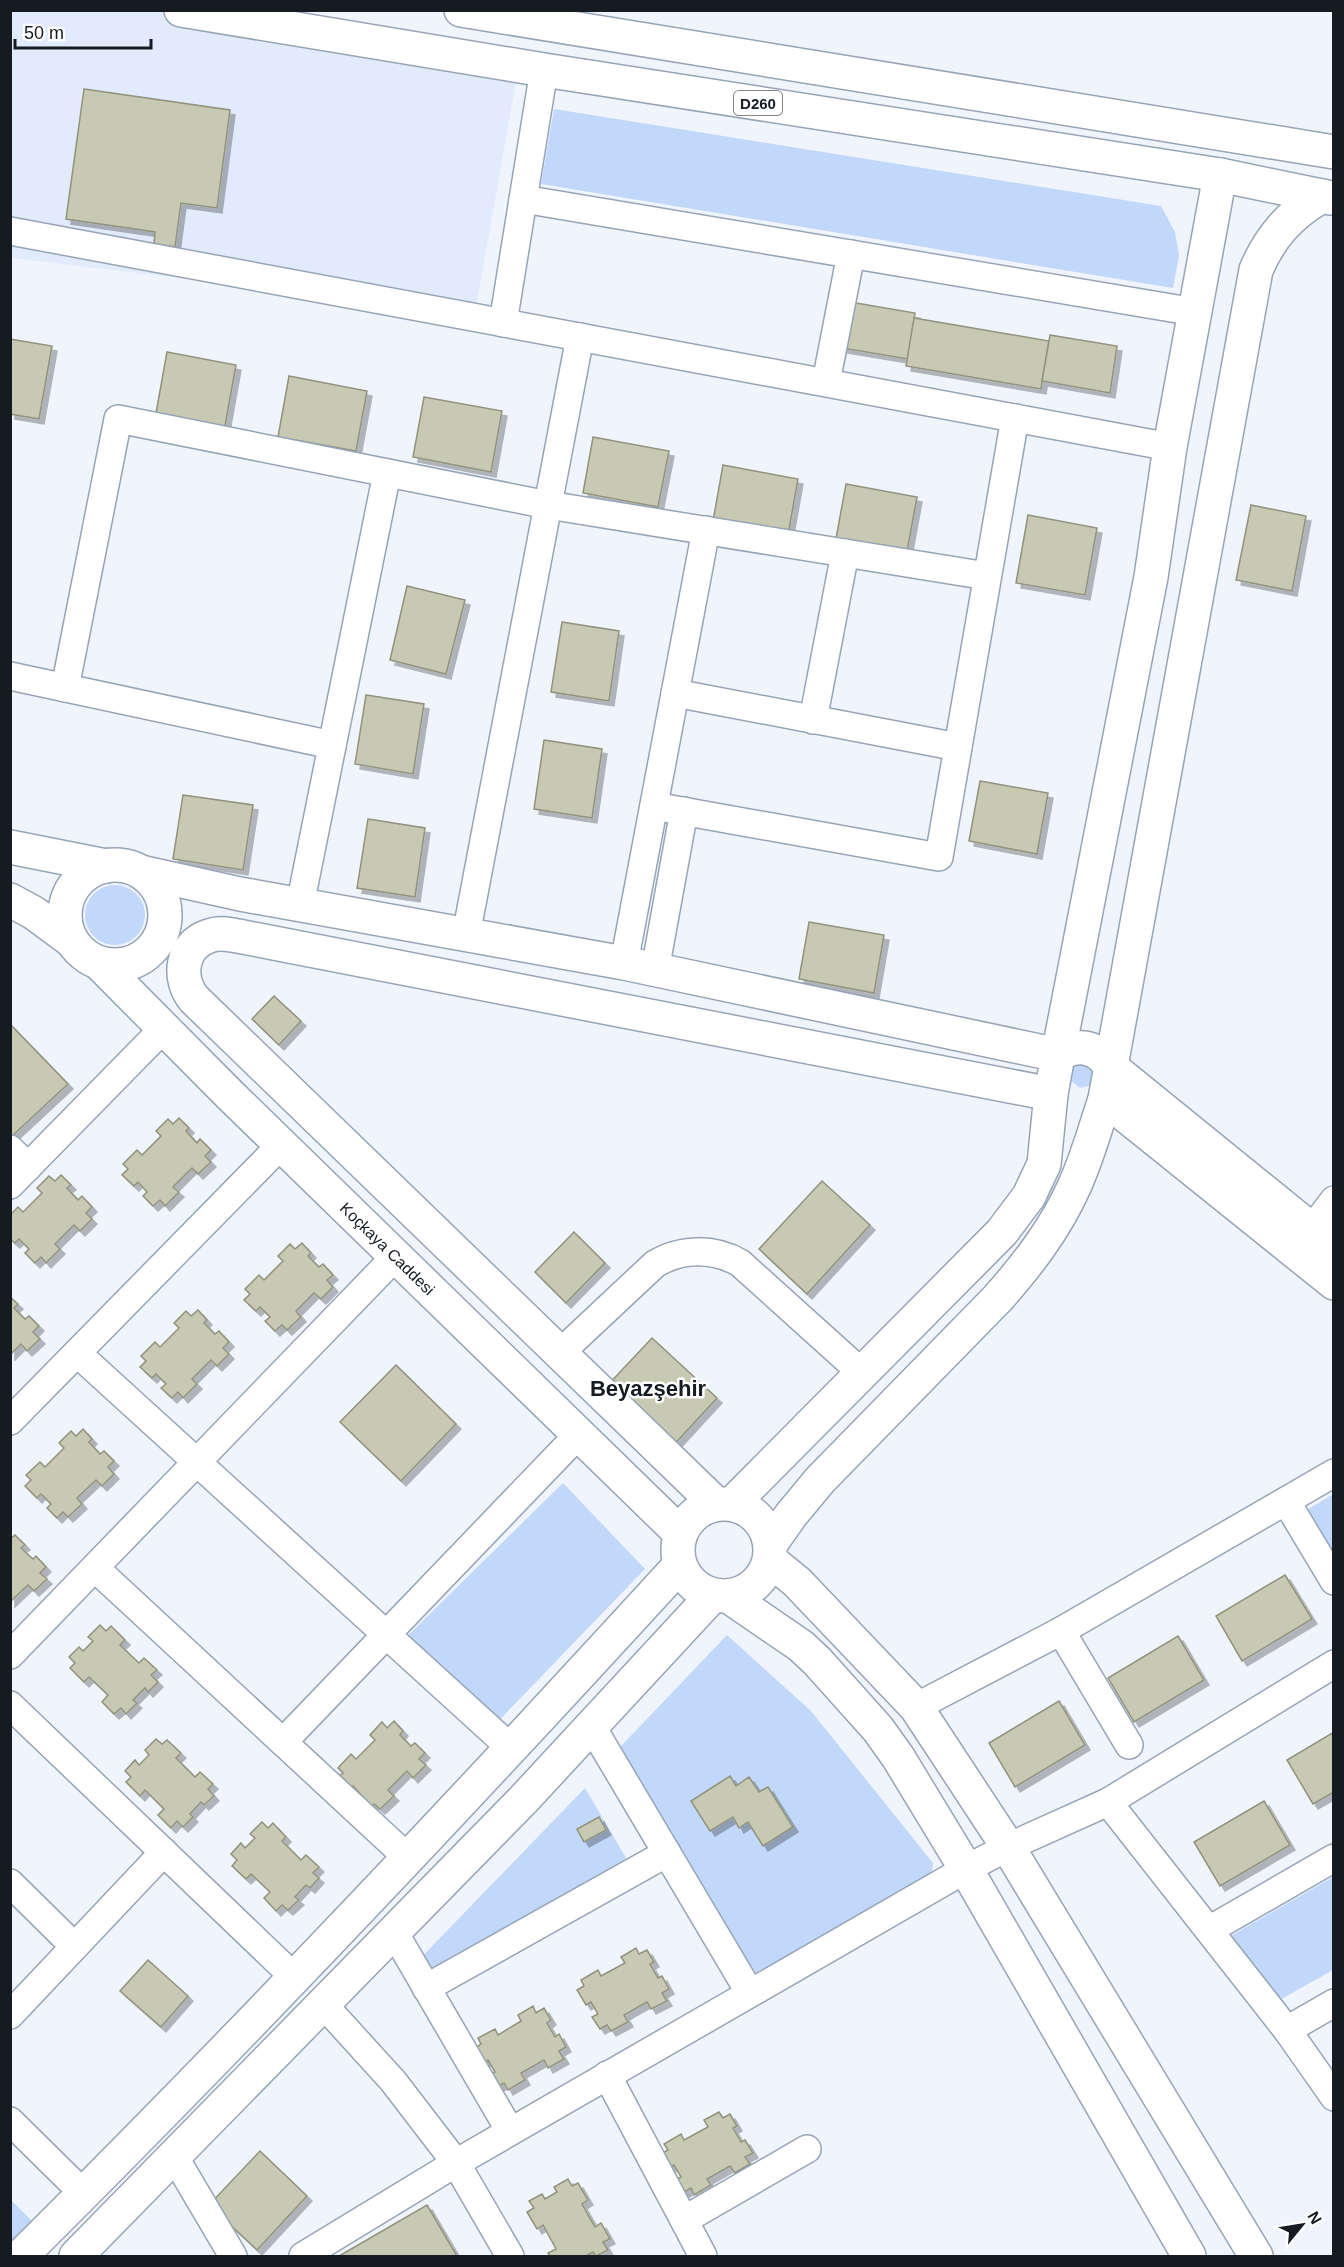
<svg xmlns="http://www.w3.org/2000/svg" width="1344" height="2267" font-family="Arial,sans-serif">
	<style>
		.built { fill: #e1ebfb }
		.green { fill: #c1d8fa }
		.building { fill: #c8c9b3; stroke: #90927c; stroke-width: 1.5; filter: url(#shadow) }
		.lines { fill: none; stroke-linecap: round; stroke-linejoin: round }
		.minor-casing { stroke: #97a4b6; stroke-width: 30 }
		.major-casing { stroke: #97a4b6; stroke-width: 36 }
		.highway-casing { stroke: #97a4b6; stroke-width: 36 }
		.minor { stroke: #fff; stroke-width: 27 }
		.major { stroke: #fff; stroke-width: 33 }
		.highway { stroke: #fff; stroke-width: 33 }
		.labels { text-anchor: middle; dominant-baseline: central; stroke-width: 5; stroke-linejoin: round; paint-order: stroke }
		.shield { fill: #fff; stroke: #5c5f64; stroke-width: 1.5 }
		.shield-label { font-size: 15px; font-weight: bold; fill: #161b22 }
		.street-label { font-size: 16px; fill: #161b22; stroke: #fff }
		.district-label { font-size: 22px; font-weight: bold; fill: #161b22; stroke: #fff }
	</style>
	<defs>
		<filter id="shadow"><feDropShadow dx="5" dy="5" stdDeviation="0" flood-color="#0004"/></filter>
	</defs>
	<rect width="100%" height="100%" fill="#f0f5fd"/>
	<polygon class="built" points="11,11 284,11 521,54 475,313 11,258"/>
	<g class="green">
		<polygon points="554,109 1161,206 1175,232 1179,256 1173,288 541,184"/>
		<circle cx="115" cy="915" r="30"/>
		<polygon points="1073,1063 1094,1064 1093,1085 1080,1088 1070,1080"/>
		<polygon points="563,1483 645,1569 483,1737 392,1651"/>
		<polygon points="1333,1494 1333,1553 1307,1510"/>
		<polygon points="727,1635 811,1711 933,1863 931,1882 739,1991 604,1764"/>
		<polygon points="585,1788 636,1875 424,1995 410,1969"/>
		<polygon points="1333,1877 1333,1970 1276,2002 1232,1935"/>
		<polygon points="10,2199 35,2224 10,2249"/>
	</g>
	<g class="building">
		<polygon points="84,89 230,110 217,208 181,203 175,247 154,244 155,232 66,219"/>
		<polygon points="850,302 915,313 908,359 842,348"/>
		<polygon points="914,318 1049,341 1041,389 906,366"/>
		<polygon points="1050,335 1117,346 1110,393 1042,381"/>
		<polygon points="10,339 52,346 39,419 10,414"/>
		<polygon points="167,352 236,365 223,437 154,424"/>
		<polygon points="289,376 367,391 356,451 278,437"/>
		<polygon points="424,397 502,411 491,472 413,457"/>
		<polygon points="593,437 669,451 658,507 583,493"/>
		<polygon points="723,465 798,479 788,535 713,521"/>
		<polygon points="846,484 917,497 906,557 835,544"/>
		<polygon points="1251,505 1306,516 1292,591 1236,580"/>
		<polygon points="1028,515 1097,528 1085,595 1016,583"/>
		<polygon points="407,586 465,600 446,674 390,660"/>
		<polygon points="562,622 619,631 609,701 551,692"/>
		<polygon points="366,695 424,704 413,774 355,764"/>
		<polygon points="544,740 602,749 592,818 534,809"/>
		<polygon points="980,781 1048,793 1037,854 969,841"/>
		<polygon points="183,795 253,805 243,870 173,859"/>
		<polygon points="368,819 425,828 415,897 357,888"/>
		<polygon points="809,922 884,935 874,993 799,979"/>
		<polygon points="274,996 301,1021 279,1045 252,1019"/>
		<polygon points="10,1024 68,1084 11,1137 10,1136"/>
		<polygon points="179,1118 189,1128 186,1131 197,1143 200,1139 211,1150 205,1156 211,1162 198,1174 192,1168 173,1187 179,1192 165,1206 160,1200 153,1206 143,1196 147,1192 138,1182 134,1186 122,1175 128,1169 123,1164 137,1150 142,1155 161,1136 156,1131 168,1119 173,1124"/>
		<polygon points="61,1175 71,1185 67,1188 78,1200 82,1196 92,1207 86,1213 92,1219 80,1231 74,1225 55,1244 60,1249 46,1263 41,1257 35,1263 25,1253 29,1249 19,1239 15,1243 10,1239 10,1215 18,1207 23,1212 42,1193 37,1188 49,1176 55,1181"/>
		<polygon points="822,1181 870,1225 807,1294 759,1249"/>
		<polygon points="574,1232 605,1263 566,1303 535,1272"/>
		<polygon points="302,1243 311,1253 308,1256 319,1267 323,1264 333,1275 327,1280 333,1287 321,1299 314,1293 296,1311 301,1317 287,1330 282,1325 275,1331 265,1321 270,1317 260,1307 256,1311 244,1300 250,1294 245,1289 259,1275 264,1280 283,1261 278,1256 290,1244 295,1249"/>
		<polygon points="10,1297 18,1304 14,1308 25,1319 29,1316 39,1326 33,1332 40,1339 27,1351 21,1344 10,1355"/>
		<polygon points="198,1310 207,1320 204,1323 215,1334 219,1331 229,1342 223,1348 229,1354 217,1366 211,1360 192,1379 197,1384 183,1398 178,1392 172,1398 161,1388 166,1384 156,1374 152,1378 140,1367 146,1361 141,1356 155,1342 160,1347 179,1328 174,1323 186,1311 191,1316"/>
		<polygon points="652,1338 717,1398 671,1448 606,1387"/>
		<polygon points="396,1365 456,1424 401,1481 340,1422"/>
		<polygon points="83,1429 92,1439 89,1442 100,1454 104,1451 114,1461 108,1467 114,1474 102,1486 96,1480 77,1498 82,1504 68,1517 63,1512 57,1518 47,1508 51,1504 41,1494 37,1498 25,1486 31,1480 26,1475 40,1462 45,1467 64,1448 59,1443 71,1431 76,1436"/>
		<polygon points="15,1535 25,1545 21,1548 33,1559 36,1556 46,1567 40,1573 47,1579 34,1591 28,1585 10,1602 10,1539"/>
		<polygon points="1285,1575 1312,1619 1242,1661 1216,1616"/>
		<polygon points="100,1625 106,1631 111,1626 125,1640 120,1645 139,1663 144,1658 157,1670 151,1675 158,1682 148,1692 145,1688 133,1700 137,1703 126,1714 121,1708 114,1714 102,1702 108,1695 89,1677 84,1682 70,1668 75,1663 69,1657 79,1647 83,1651 93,1641 88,1637"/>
		<polygon points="1178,1636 1204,1680 1134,1722 1108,1678"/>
		<polygon points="1059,1701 1085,1745 1015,1787 989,1743"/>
		<polygon points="394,1721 403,1731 400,1735 411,1746 415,1743 425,1753 419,1759 426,1765 413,1778 407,1771 388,1790 394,1796 380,1809 374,1804 368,1810 358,1800 362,1796 353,1786 348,1790 336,1778 343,1773 338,1768 351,1754 356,1759 375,1740 370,1735 382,1722 387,1728"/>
		<polygon points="1334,1732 1334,1792 1313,1804 1287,1760"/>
		<polygon points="156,1739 162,1744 167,1740 181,1753 176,1758 195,1777 200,1772 213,1784 208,1789 214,1796 204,1805 201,1802 190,1814 193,1817 183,1827 177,1821 171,1828 158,1815 164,1809 145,1790 140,1796 126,1782 131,1777 125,1771 135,1760 139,1765 149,1755 145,1750"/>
		<polygon points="730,1776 736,1786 749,1777 759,1792 768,1787 793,1827 763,1846 748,1822 739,1828 733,1817 710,1831 691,1801"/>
		<polygon points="1264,1801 1290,1845 1220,1886 1194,1842"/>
		<polygon points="599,1817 606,1830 584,1842 577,1829"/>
		<polygon points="262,1822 268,1828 273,1823 286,1837 282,1841 301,1860 306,1855 319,1867 313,1873 319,1878 310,1888 306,1885 295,1897 299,1900 288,1910 282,1905 276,1911 264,1898 270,1892 251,1874 246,1879 232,1866 237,1860 231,1854 241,1843 245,1848 255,1838 250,1834"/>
		<polygon points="636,1948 639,1954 647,1950 654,1962 650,1964 658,1978 662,1976 669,1989 662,1993 667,2001 651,2009 647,2002 624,2015 628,2022 611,2031 607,2025 600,2029 592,2017 598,2014 591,2002 586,2005 577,1990 584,1986 581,1980 598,1970 601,1976 625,1963 621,1957"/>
		<polygon points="148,1960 188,1996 161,2027 120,1991"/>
		<polygon points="533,2006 536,2013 544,2008 551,2020 547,2023 555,2037 559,2034 566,2047 559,2051 564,2059 548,2068 544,2060 521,2073 525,2080 508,2090 504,2083 497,2087 489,2075 495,2072 488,2060 483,2063 474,2049 481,2044 478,2038 495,2029 498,2035 521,2021 518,2015"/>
		<polygon points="719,2112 723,2118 730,2114 737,2126 733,2128 741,2142 745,2140 753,2153 745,2157 750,2164 735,2173 730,2166 707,2179 711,2185 694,2195 691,2188 683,2193 676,2180 681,2177 674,2165 669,2168 661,2154 668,2150 664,2144 681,2134 684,2140 708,2127 704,2120"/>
		<polygon points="260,2151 307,2196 257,2250 209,2205"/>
		<polygon points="568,2179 572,2186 578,2183 588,2200 582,2204 595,2227 601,2223 610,2239 603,2242 608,2250 596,2256 593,2252 586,2256 550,2256 548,2253 556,2249 543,2225 537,2229 527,2212 534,2208 529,2201 542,2194 545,2199 557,2192 554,2187"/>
		<polygon points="427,2205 457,2256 339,2256"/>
	</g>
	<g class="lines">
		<g class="minor-casing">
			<g id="minor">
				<polyline points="523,199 1195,312"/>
				<polyline points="10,231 1170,447"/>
				<polyline points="503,323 544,70"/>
				<polyline points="826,382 851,254"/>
				<polyline points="10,676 332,745"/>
				<polyline points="65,688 118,419 548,505 987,576"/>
				<polyline points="675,693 958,747"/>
				<polyline points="813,720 845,553"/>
				<polyline points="654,806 939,857 1015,418"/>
				<polyline points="300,905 387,473"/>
				<polyline points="466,935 580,337"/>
				<polyline points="624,963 706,530"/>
				<polyline points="655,970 684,811"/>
				<polyline points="10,1149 28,1167"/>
				<polyline points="10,1185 163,1029"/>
				<polyline points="1299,1246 1334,1200"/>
				<polyline points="77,1353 512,1749"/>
				<path d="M 560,1353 L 655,1264 C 681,1248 714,1248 740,1263 L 862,1373"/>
				<polyline points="10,1421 281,1145"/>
				<polyline points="1286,1501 1334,1581"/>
				<polyline points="95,1568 408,1858"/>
				<polyline points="1061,1631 1129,1745"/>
				<polyline points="10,1655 396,1256"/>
				<polyline points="10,1705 295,1978"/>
				<polyline points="916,1707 1061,1631 1334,1473"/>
				<polyline points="592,1727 750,1993"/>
				<polyline points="283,1742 578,1435"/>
				<polyline points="1108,1802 1287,2030 1334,2097"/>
				<polyline points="10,1883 74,1946"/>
				<polyline points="1209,1930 1334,1858"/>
				<polyline points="394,1932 510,2131"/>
				<polyline points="426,1988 667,1853"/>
				<polyline points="323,2004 393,2081 456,2163 510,2256"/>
				<polyline points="10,2015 164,1852"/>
				<polyline points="1287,2030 1334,2003"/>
				<polyline points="607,2075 703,2256"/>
				<polyline points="10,2121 84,2194"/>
				<polyline points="174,2156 233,2256"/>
				<polyline points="684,2220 807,2149"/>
				<polyline points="303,2256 456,2163 966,1869 1008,1847 1108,1802 1334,1664"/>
			</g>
		</g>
		<g class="major-casing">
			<g id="major">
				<polyline points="10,847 106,866"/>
				<circle cx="115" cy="915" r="50"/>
				<polyline points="141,872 240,894 624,963 1058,1055"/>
				<polyline points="10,900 34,913 72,941"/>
				<path id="s1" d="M 99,963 L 229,1094 L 680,1533"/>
				<polyline points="1111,1067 1334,1248"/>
				<polyline points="1105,1099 1334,1283"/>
				<path d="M 716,1504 L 194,999 C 177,978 181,945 209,936 C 219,932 228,934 238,936 L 1051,1094"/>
				<polyline points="770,1560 797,1582 916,1707 1008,1847 1256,2256"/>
				<polyline points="728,1596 801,1646 817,1661 878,1729 898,1757 966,1869 1189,2256"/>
			</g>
		</g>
		<g class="highway-casing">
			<g id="highway">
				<polyline points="181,10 544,70 1220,175 1331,198"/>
				<polyline points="461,10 1334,152"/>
				<polyline points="1058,1055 1151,577 1170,447 1220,175"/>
				<circle cx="724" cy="1550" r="46"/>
				<path d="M 732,1504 L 1002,1232 L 1029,1196 L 1044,1164 L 1051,1094 L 1058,1055 C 1079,1042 1098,1047 1111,1067"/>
				<path d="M 770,1545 L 791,1515 L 820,1480 L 998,1298 C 1028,1264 1055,1229 1074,1187 C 1087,1159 1095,1129 1105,1099 L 1256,270 C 1270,237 1290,214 1322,196"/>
				<path d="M 21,2256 C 247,2032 465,1800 680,1565"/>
				<polyline points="76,2256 523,1800 713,1595"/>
			</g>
		</g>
		<use href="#minor" class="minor"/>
		<use href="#major" class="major"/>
		<use href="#highway" class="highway"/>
	</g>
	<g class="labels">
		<rect class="shield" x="734" y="91" width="48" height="24" rx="4.5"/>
		<g class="shield-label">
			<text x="758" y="103">D260</text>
		</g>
		<g class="street-label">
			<text stroke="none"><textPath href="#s1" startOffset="406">Koçkaya Caddesi</textPath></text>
		</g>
		<g class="district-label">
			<text x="648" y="1388">Beyazşehir</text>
		</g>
	</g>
	<rect width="1344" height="2267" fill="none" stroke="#161b22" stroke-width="24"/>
	<g transform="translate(1302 2225) rotate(60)" stroke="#ffffff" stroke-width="4.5" paint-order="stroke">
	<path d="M0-4.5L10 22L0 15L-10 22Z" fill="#161b22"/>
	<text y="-9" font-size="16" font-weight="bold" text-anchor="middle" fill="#161b22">N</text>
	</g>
	<path d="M15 39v9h136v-9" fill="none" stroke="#161b22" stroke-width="3"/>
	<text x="24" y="39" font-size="18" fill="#161b22" stroke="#ffffff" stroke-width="4.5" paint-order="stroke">50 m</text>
</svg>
